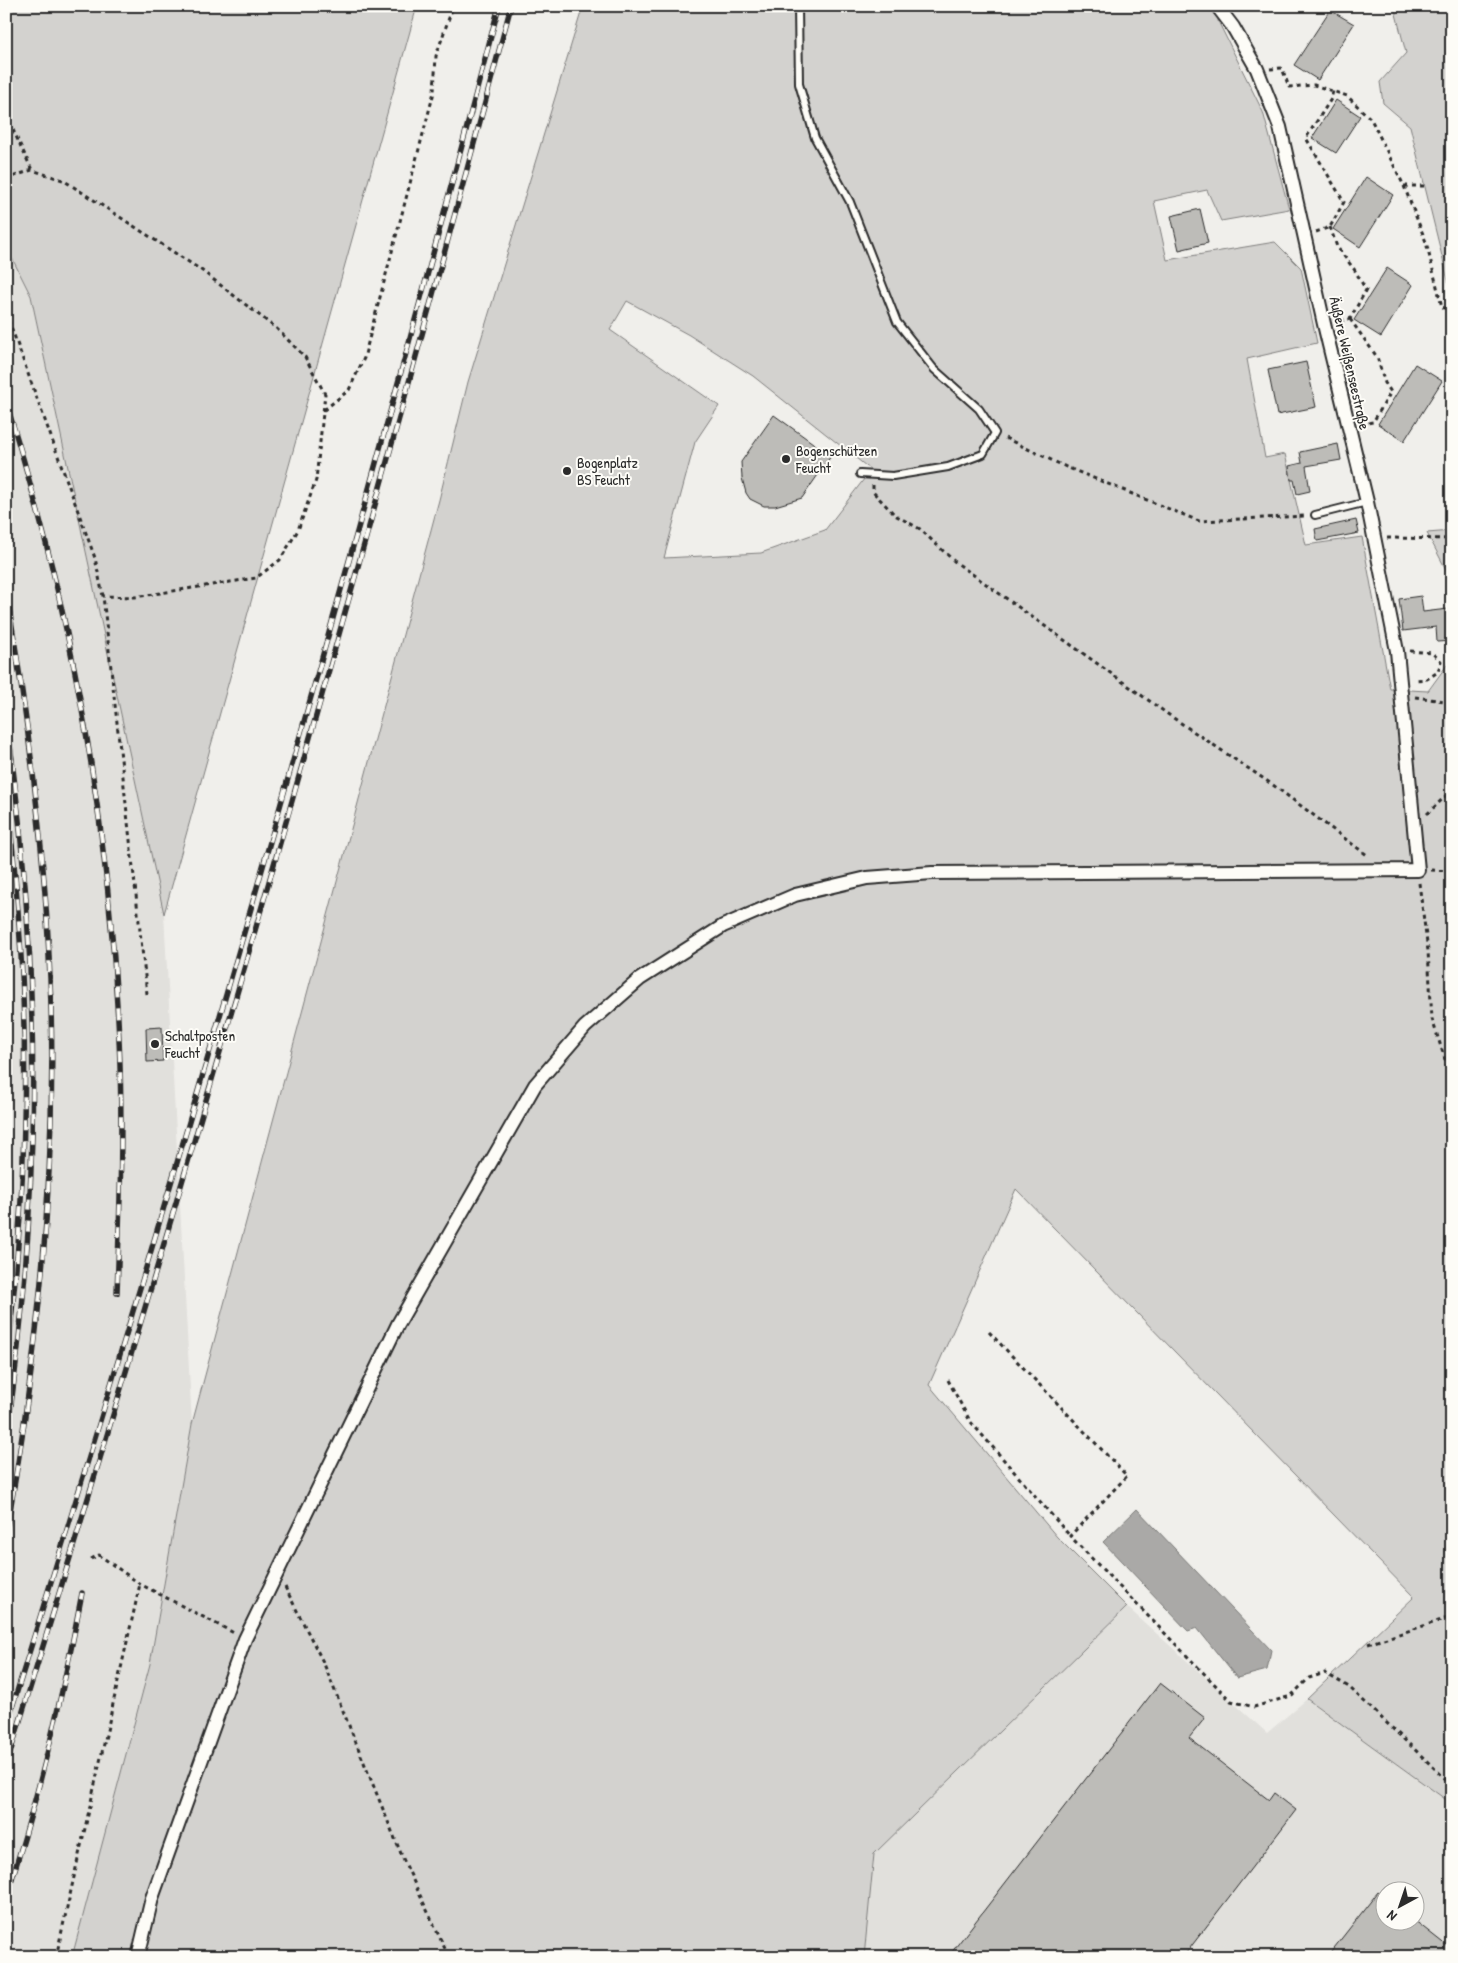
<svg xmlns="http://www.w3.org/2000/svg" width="1458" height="1963" font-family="'Patrick Hand',sans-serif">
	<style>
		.built { fill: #e1e0dc; fill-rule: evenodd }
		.green { fill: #d3d2cf; stroke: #7f7e7d; fill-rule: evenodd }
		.water { fill: #aaa9a7; stroke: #777775 }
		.building { fill: #bdbcb8; stroke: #2b2b2b }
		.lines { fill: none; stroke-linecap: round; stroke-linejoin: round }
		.lane-casing { stroke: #2b2b2b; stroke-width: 10 }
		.street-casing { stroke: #2b2b2b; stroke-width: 16 }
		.path { stroke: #2b2b2b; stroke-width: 3; stroke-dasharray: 4 4; stroke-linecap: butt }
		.lane { stroke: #fdfcf7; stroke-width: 6 }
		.street { stroke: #fdfcf7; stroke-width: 12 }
		.rail-casing { stroke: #2b2b2b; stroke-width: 5.5 }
		.rail { stroke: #fdfcf7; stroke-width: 4; stroke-dasharray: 11; stroke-linecap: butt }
		.poi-dot { fill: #2b2b2b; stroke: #fdfcf7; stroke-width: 2 }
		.labels { text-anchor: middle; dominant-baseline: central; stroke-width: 4; stroke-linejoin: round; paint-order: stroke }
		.street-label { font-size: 15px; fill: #2b2b2b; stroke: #fdfcf7 }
		.poi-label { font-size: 15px; fill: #2b2b2b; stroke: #fdfcf7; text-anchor: start }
	</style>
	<rect width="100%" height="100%" fill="#f0efeb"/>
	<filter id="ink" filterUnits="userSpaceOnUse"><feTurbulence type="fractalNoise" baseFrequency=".02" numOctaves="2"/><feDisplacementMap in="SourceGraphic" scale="10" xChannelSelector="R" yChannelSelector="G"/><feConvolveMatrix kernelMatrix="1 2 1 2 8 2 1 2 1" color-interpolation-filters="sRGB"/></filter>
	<g filter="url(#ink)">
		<g class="built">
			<polygon points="6,246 31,296 164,914 192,1424 150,1664 72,1957 6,1957"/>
			<path d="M 1127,1607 L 1267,1733 L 1307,1699 L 1452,1804 L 1452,1957 L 864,1957 L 873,1854 ZM 1386,1890 L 1416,1890 L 1416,1920 L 1386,1920 Z"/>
		</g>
		<g class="green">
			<polygon points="6,6 417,6 164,914 31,296 6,246"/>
			<path d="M 583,6 L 1223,6 L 1218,21 L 1263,112 L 1289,209 L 1221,221 L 1207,190 L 1154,201 L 1167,260 L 1275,242 L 1301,268 L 1317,343 L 1247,359 L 1265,458 L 1285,454 L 1306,545 L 1362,537 L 1390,689 L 1428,691 L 1452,658 L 1452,1804 L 1307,1699 L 1414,1597 L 1016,1189 L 929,1385 L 1057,1537 L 1127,1607 L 874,1854 L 864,1957 L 72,1957 L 150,1664 L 192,1424 L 439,500 L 468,382 ZM 627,301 L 689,335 L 753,376 L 871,470 L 825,530 L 761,553 L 664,558 L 695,442 L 719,406 L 610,330 Z"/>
			<polygon points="1394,6 1452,6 1452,297 1410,126 1383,103 1380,82 1406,53"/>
			<polygon points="1452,531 1452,581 1427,533"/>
		</g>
		<polygon class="water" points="1137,1509 1271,1650 1267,1670 1237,1678 1197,1628 1188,1631 1103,1542"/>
		<g class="building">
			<polygon points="1330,10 1354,24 1318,80 1294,65"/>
			<polygon points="1336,100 1360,116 1336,153 1312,138"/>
			<polygon points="1366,177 1393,195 1360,247 1333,229"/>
			<polygon points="1200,209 1208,243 1179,250 1171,216"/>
			<polygon points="1387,268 1413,285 1381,337 1354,320"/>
			<polygon points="1306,362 1316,407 1277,415 1268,370"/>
			<polygon points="1415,364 1442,381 1404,441 1378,424"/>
			<polygon points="774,415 831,456 802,498 775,506 764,506 750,499 746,493 742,478 741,462"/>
			<polygon points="1338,444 1341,460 1306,466 1310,491 1297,494 1294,480 1291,480 1289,466 1302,463 1300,452"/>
			<polygon points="1356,520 1359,533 1317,541 1315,529"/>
			<polygon points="1421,596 1423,612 1448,609 1452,641 1437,642 1436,627 1403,631 1399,599"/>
			<polygon points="162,1027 163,1061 147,1062 146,1028"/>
			<polygon points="1160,1683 1205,1718 1189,1738 1269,1800 1274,1793 1296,1810 1183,1957 948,1957"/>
			<polygon points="1378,1892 1386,1898 1386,1920 1414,1920 1452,1950 1452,1957 1327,1957"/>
		</g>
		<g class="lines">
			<g class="lane-casing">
				<g id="lane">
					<polyline points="798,6 799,84 815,138 850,202 897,322 934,369 979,409 995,433 983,454 948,467 893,476 860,474"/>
					<polyline points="1315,515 1367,502"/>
				</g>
			</g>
			<g class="street-casing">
				<polyline id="street" points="138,1957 152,1898 245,1639 398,1324 535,1085 585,1027 640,979 723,926 795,895 867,878 932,873 1418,870 1397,651 1367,502 1324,324 1280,127 1257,69 1233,27 1217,6"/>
			</g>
			<g class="path">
				<polyline points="1270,69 1282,68 1289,87 1314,85 1347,96 1371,119 1404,186 1426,242 1442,307 1452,311"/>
				<polyline points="6,115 32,170"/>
				<polyline points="6,179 32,170 63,180 201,270 277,329 305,357 325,394 316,480 298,530 280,560 256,578 135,597 103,596"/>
				<polyline points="1404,186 1424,186"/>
				<polyline points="1330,227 1337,247 1354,269 1366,290 1350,319 1337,321"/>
				<polyline points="1316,232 1330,227 1344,202 1306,138 1331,99 1333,91"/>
				<polyline points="6,313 95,558 103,596 147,994"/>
				<polyline points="1350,319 1377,357 1385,383 1391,392 1373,422 1361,424"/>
				<polyline points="324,410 349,390 364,358 434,92 436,56 453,6"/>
				<polyline points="1005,438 1066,467 1199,521 1306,516"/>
				<polyline points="873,485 873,492 895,515 920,529 954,561 1169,715 1273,785 1367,855"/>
				<polyline points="1387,538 1452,539"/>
				<polyline points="1410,651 1432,653 1441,661 1438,672 1427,679 1414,680"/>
				<polyline points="1415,697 1452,702"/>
				<polyline points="1427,814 1452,790"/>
				<polyline points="1431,870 1452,871"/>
				<polyline points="1419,883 1428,951 1432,1019 1452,1081"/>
				<polyline points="989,1332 1127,1476 1070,1536 1231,1701 1254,1707 1291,1696 1309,1678 1325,1673 1349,1687 1452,1785"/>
				<polyline points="948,1380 970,1421 1070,1536"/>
				<polyline points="91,1559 99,1555 140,1584 234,1633"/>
				<polyline points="285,1587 324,1664 404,1861 447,1953 445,1957"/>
				<polyline points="1448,1618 1452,1623"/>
				<polyline points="1368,1644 1448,1618 1452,1614"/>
				<polyline points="56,1957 140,1584"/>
			</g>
			<use href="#lane" class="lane"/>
			<use href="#street" class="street"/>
			<g class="rail-casing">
				<g id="rail">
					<path d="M 6,402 C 71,608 109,823 119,1039 C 123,1123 120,1208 117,1293"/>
					<path d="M 6,590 C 28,719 45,848 50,978 C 58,1164 39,1351 6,1533"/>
					<path d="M 6,716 C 41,956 42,1199 6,1440"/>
					<path d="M 6,789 C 19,898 27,1010 24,1120 C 23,1203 15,1286 6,1369"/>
					<path d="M 6,1727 C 184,1157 347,583 499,6"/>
					<path d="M 6,1766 C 187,1183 353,596 511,6"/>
					<path d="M 6,1898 C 38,1798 63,1696 82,1593"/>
				</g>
			</g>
			<use href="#rail" class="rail"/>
		</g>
	</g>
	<g class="poi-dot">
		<circle cx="786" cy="459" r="5"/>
		<circle cx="567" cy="471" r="5"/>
		<circle cx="155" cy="1044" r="5"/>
	</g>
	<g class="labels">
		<g class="street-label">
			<text transform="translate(1350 363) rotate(77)">Äußere Weißenseestraße</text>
		</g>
		<g class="poi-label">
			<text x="796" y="450">Bogenschützen<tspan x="796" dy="17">Feucht</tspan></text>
			<text x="577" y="462">Bogenplatz<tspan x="577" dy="17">BS Feucht</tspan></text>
			<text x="165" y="1035">Schaltposten<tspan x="165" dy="17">Feucht</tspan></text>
		</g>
	</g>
	<rect width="1458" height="1963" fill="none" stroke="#fdfcf7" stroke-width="25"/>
	<rect x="12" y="12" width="1433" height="1938" fill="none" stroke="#2b2b2b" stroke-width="2" filter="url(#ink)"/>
	<g transform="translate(1400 1906) rotate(220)"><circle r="24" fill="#fdfcf7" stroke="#a9a8a5"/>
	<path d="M0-4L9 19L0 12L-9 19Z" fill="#2b2b2b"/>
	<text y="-8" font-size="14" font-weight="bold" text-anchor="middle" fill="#2b2b2b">N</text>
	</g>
</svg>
